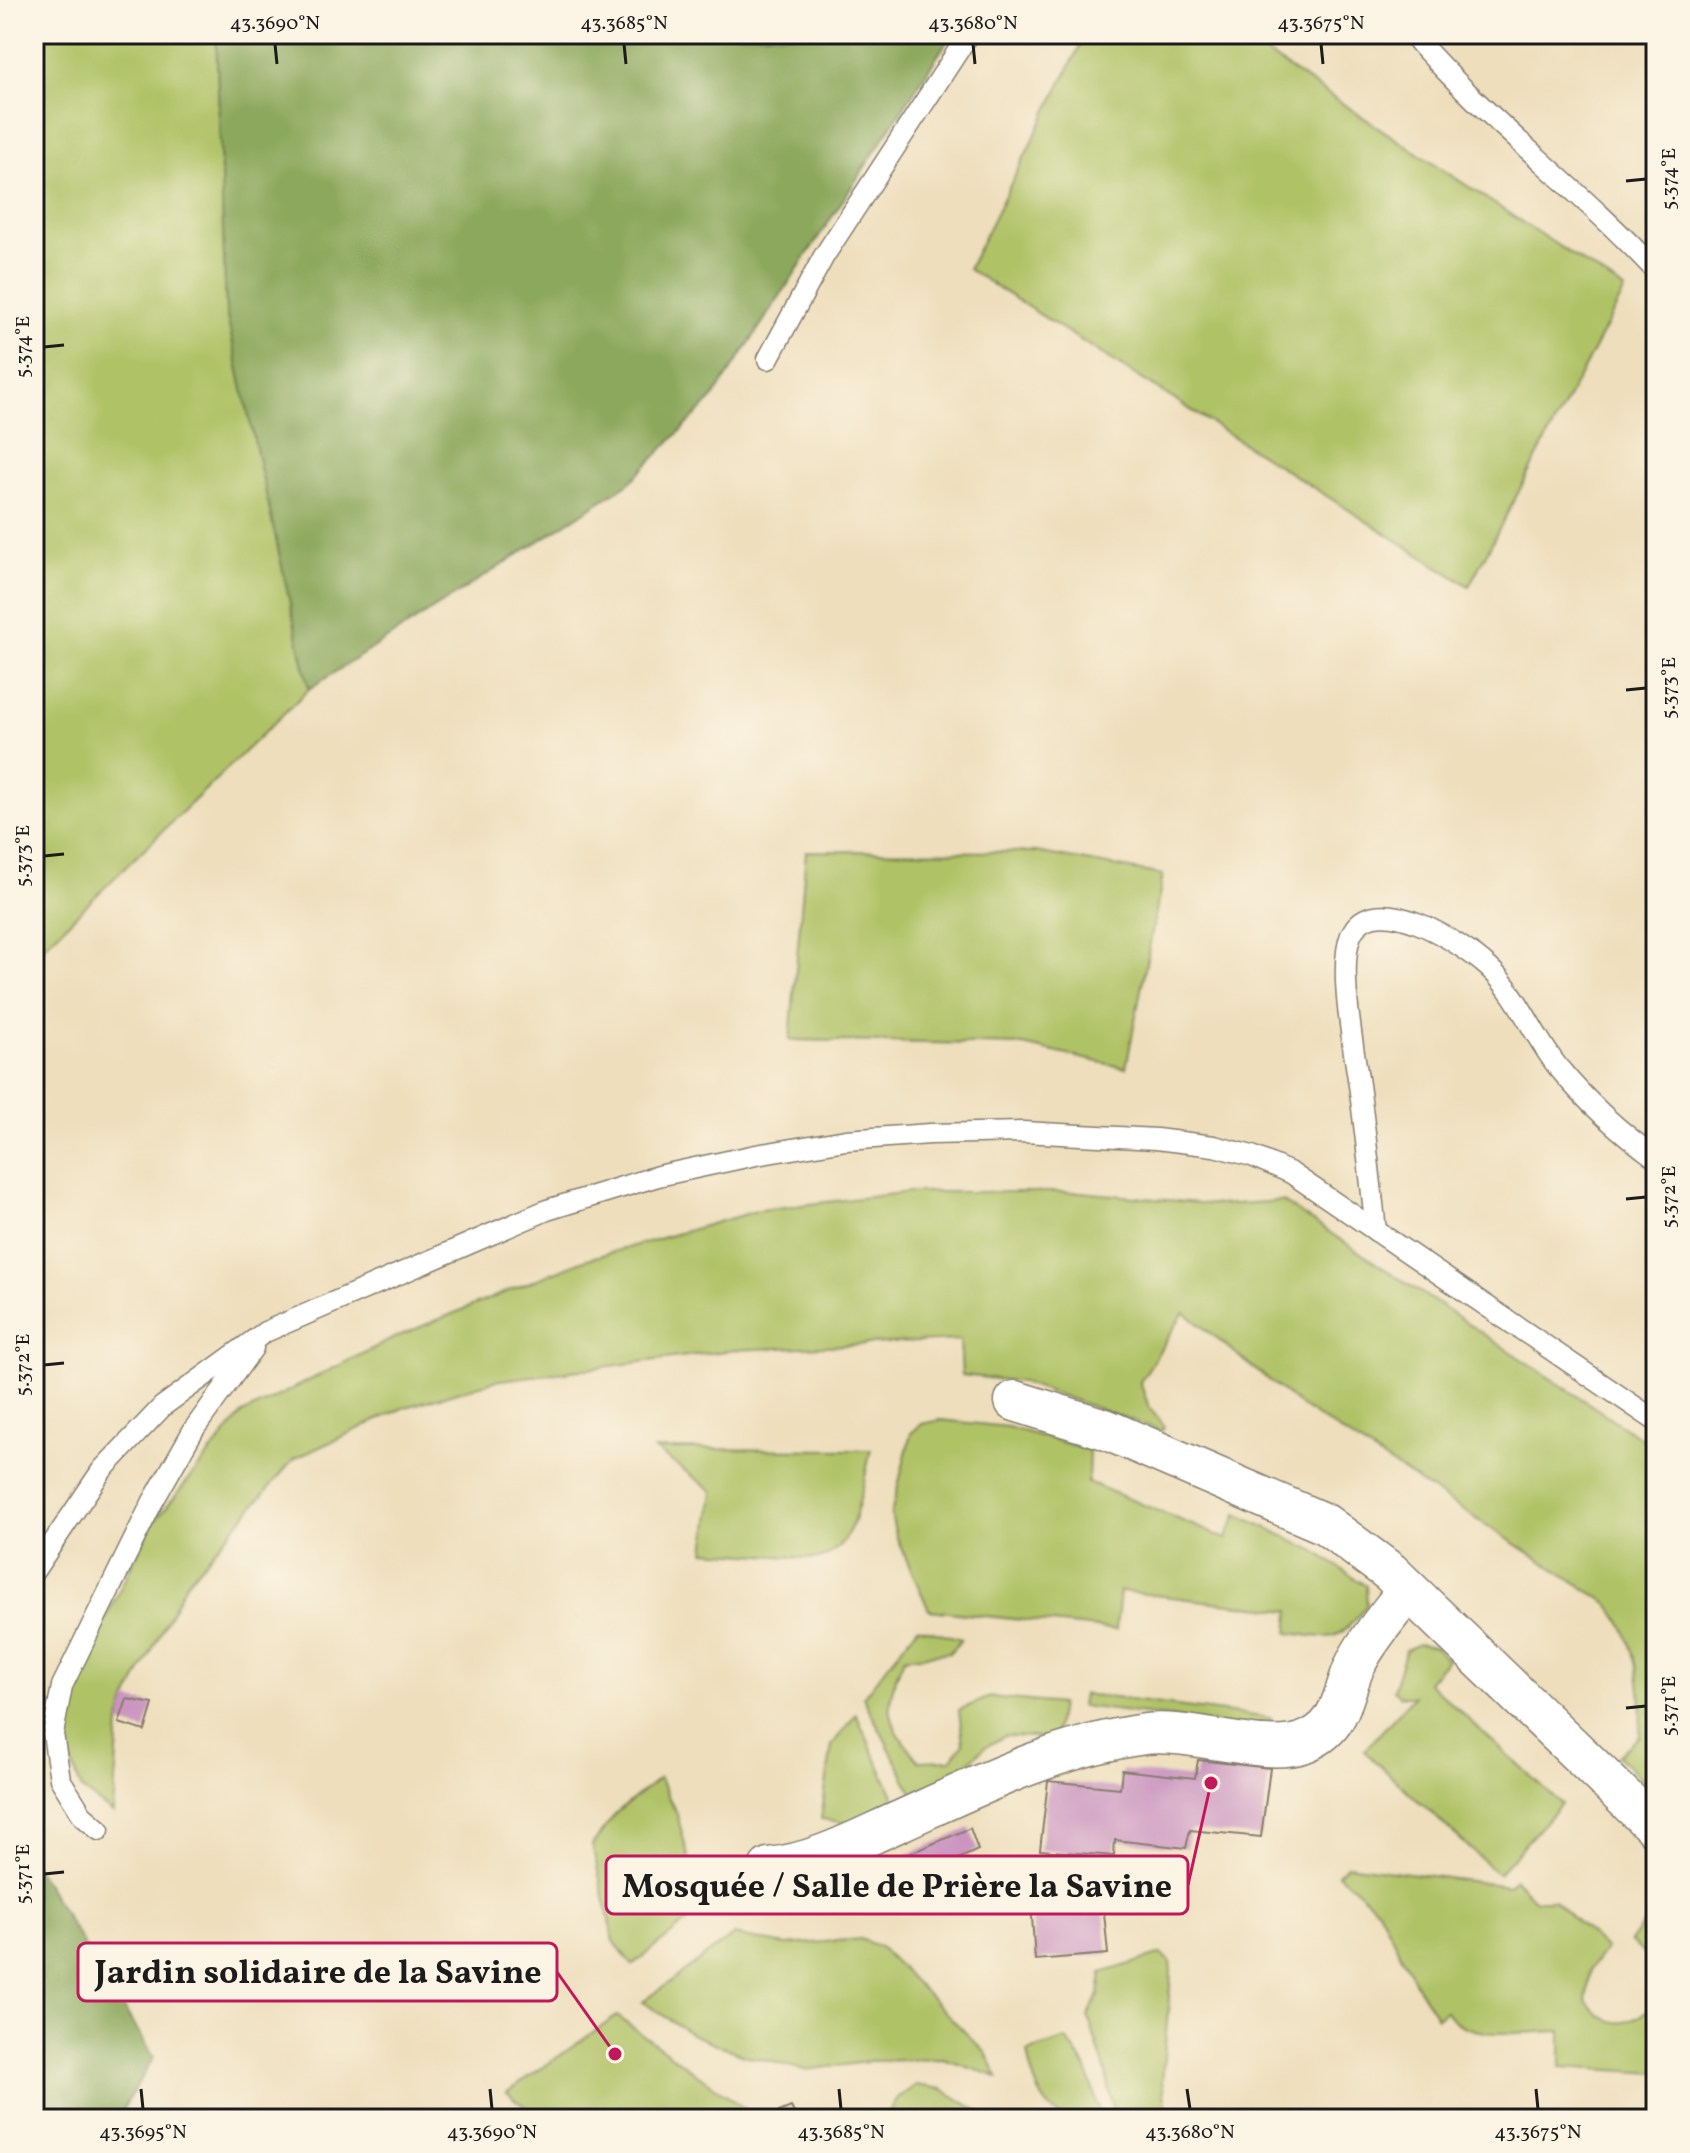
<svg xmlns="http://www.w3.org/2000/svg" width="1690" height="2153" font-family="Vollkorn,serif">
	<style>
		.green { fill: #b0c266; stroke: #666f41; stroke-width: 2 }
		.forest { fill: #8ca85b; stroke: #54623c; stroke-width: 2 }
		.building { fill: #ca94c0 }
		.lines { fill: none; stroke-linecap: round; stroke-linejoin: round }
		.lane-casing { stroke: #857d6c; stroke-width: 23 }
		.street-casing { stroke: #857d6c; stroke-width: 43 }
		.lane { stroke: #fff; stroke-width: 20 }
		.street { stroke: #fff; stroke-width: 40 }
		.ticks { fill: none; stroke: #1c1c1c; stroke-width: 3 }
		.leader { fill: none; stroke: #c2185b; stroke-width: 3 }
		.callout-dot { fill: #c2185b; stroke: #fcf5e5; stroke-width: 3 }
		.callout { fill: #fcf5e5; stroke: #c2185b; stroke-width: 3 }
		.callout-label { font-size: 34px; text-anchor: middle; font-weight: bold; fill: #1c1c1c }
		.neatline { fill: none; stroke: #1c1c1c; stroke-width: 3 }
		.ticks-label { font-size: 20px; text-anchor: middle; fill: #1c1c1c }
	</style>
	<rect width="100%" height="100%" fill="#fcf5e5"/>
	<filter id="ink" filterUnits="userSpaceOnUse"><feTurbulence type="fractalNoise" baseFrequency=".0125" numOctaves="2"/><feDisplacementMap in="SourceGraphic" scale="16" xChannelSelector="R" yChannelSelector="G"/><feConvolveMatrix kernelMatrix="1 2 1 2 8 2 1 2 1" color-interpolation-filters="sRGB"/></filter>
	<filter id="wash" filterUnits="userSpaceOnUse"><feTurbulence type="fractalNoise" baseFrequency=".006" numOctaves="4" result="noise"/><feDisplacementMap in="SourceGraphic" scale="32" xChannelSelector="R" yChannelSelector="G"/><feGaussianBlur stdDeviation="1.8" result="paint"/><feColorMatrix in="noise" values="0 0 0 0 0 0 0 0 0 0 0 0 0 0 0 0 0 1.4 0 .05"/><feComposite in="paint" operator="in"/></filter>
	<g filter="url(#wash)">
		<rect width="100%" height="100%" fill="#eedebc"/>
		<g class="green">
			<polygon points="34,34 216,34 226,312 309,689 34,956"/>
			<polygon points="1086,34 1237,34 1625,290 1469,586 968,269"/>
			<polygon points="806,851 1036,852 1163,875 1126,1068 1023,1045 790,1040"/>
			<path d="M 910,1192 L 1081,1192 L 1219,1205 L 1282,1201 L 1656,1448 L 1656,1795 L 1618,1756 L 1640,1736 C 1643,1688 1639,1644 1609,1604 L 1301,1406 L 1184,1312 L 1140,1382 L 1149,1407 L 1164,1426 L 1162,1431 L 1022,1382 L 962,1375 L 960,1340 L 734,1350 L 494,1381 L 403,1408 L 294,1459 L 186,1583 L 127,1699 L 119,1723 L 113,1813 L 82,1790 L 66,1747 L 71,1690 L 150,1527 L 242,1414 L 396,1337 L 584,1260 L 760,1210 Z"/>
			<path d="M 940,1420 L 1008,1427 L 1089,1450 L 1088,1482 L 1226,1539 L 1237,1514 L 1312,1549 L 1366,1586 L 1367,1605 C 1335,1644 1337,1639 1288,1633 L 1290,1611 L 1120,1591 L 1116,1630 L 929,1610 L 896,1536 L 891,1514 L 911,1433 L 922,1424 Z"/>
			<path d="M 654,1449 L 871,1450 C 861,1487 859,1546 819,1559 L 705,1551 L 713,1491 Z"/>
			<path d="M 918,1627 L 962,1639 L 950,1652 L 904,1658 C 883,1705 885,1722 919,1761 L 951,1760 L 963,1744 L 959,1710 L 990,1697 L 1060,1704 L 1055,1738 L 1005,1736 L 985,1747 L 942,1787 L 915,1798 L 863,1697 Z"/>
			<polygon points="1418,1644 1435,1647 1447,1660 1428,1682 1561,1804 1498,1874 1364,1751 1414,1696 1400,1696 1393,1690 1406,1650"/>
			<polygon points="1083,1694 1271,1718 1270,1730 1081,1706"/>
			<polygon points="856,1714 899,1809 865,1826 821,1819 832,1745"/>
			<polygon points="659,1778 677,1814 691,1867 712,1902 632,1965 614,1941 592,1845 616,1813"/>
			<path d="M 1347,1865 L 1508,1886 L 1514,1879 L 1535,1900 L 1554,1900 L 1606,1949 L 1591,1968 L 1586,2001 C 1609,2030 1630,2029 1656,2002 L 1656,2073 L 1561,2067 L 1561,2031 C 1527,2031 1465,2043 1446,2011 L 1437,2017 L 1417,1987 L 1378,1909 L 1338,1874 Z"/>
			<polygon points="1656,1907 1656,1962 1630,1942"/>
			<polygon points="734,1935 786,1945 861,1939 880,1947 986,2053 998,2077 943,2059 875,2061 805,2070 744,2055 691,2034 643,2002"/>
			<polygon points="1161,1954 1170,1961 1171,1974 1162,2081 1168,2119 1115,2119 1106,2073 1088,2016 1099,1995 1102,1973"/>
			<polygon points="617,2016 752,2114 754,2119 540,2119 507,2092"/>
			<path d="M 1067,2039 L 1086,2068 L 1102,2119 C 1092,2119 1080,2121 1070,2119 C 1042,2115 1031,2075 1027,2052 Z"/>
			<polygon points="916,2085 942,2089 991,2119 885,2119 898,2098"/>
		</g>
		<g class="forest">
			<polygon points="216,34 952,34 713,398 629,483 309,689 226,312"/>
			<polygon points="34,1865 154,2057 117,2119 34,2119"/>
		</g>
		<g id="blocks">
			<g class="building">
				<polygon points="127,1699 153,1704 145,1731 119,1723"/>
				<polygon points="1198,1760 1270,1768 1261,1837 1190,1830 1186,1848 1115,1840 1114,1856 1040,1850 1048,1781 1120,1788 1122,1770 1195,1778"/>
				<polygon points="970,1828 978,1850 954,1861 958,1872 982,1862 990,1879 909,1913 901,1895 921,1887 918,1876 896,1885 887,1863"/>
				<polygon points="1101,1881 1108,1954 1035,1960 1030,1888"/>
				<polygon points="791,2107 797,2119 768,2119 767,2117"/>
			</g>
		</g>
	</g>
	<g filter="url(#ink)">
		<use href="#blocks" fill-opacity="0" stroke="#857d6c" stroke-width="2"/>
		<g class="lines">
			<g class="lane-casing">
				<g id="lane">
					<path d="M 1412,34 C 1486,120 1579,188 1656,271"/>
					<polyline points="768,359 824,256 969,34"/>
					<path d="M 1376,1231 C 1371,1185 1366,1138 1360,1092 C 1355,1054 1337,968 1351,935 C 1373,884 1464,945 1488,967 C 1518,993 1533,1036 1558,1067 C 1585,1100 1621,1133 1656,1158"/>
					<polyline points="34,1571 102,1470 163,1406 265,1332 547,1210 658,1176 756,1155 846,1140 930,1134 1023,1132 1156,1139 1214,1146 1252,1156 1291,1173 1656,1421"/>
					<polyline points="99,1830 83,1816 60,1779 53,1734 62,1686 152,1503 194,1429 253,1348"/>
				</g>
			</g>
			<g class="street-casing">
				<g id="street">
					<polyline points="1015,1401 1105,1429 1325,1524 1390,1572 1656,1828"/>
					<path d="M 769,1868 C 816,1863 857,1840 900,1821 C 979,1785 1058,1746 1145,1734 C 1191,1728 1263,1756 1302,1743 C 1345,1728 1341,1692 1357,1661 C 1370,1636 1390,1614 1407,1591"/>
				</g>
			</g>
			<use href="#lane" class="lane"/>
			<use href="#street" class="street"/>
		</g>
	</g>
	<path class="ticks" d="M 275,44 L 277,64M 624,44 L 626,64M 973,44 L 975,64M 1321,44 L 1323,64M 1626,181 L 1646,179M 44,347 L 64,345M 1626,690 L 1646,688M 44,856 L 64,854M 1626,1199 L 1646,1197M 44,1365 L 64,1363M 1626,1708 L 1646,1706M 44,1874 L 64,1872M 141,2089 L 143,2109M 490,2089 L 492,2109M 839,2089 L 841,2109M 1187,2089 L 1190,2109M 1536,2089 L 1538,2109"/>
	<path class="leader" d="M1211 1783L1188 1885M615 2054L557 1972"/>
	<g class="callout-dot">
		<circle cx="1211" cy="1783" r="8"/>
		<circle cx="615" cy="2054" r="8"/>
	</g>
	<g class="callout">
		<rect x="606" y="1856" width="582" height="58" rx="8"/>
		<rect x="78" y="1943" width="479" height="58" rx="8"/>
	</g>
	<g class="callout-label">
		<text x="897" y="1897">Mosquée / Salle de Prière la Savine</text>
		<text x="318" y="1983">Jardin solidaire de la Savine</text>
	</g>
	<rect width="1690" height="2153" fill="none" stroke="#fcf5e5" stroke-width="88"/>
	<rect x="44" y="44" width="1602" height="2065" class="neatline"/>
	<g class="ticks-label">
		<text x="275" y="29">43.3690°N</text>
		<text x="624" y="29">43.3685°N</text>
		<text x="973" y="29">43.3680°N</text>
		<text x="1321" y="29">43.3675°N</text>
		<text transform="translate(1668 179) rotate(-90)" y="7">5.374°E</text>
		<text transform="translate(22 347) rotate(-90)" y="7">5.374°E</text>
		<text transform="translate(1668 688) rotate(-90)" y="7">5.373°E</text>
		<text transform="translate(22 856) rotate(-90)" y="7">5.373°E</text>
		<text transform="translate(1668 1197) rotate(-90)" y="7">5.372°E</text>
		<text transform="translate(22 1365) rotate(-90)" y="7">5.372°E</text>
		<text transform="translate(1668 1706) rotate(-90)" y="7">5.371°E</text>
		<text transform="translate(22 1874) rotate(-90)" y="7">5.371°E</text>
		<text x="143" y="2138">43.3695°N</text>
		<text x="492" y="2138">43.3690°N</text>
		<text x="841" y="2138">43.3685°N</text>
		<text x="1190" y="2138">43.3680°N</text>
		<text x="1538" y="2138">43.3675°N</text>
	</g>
</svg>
